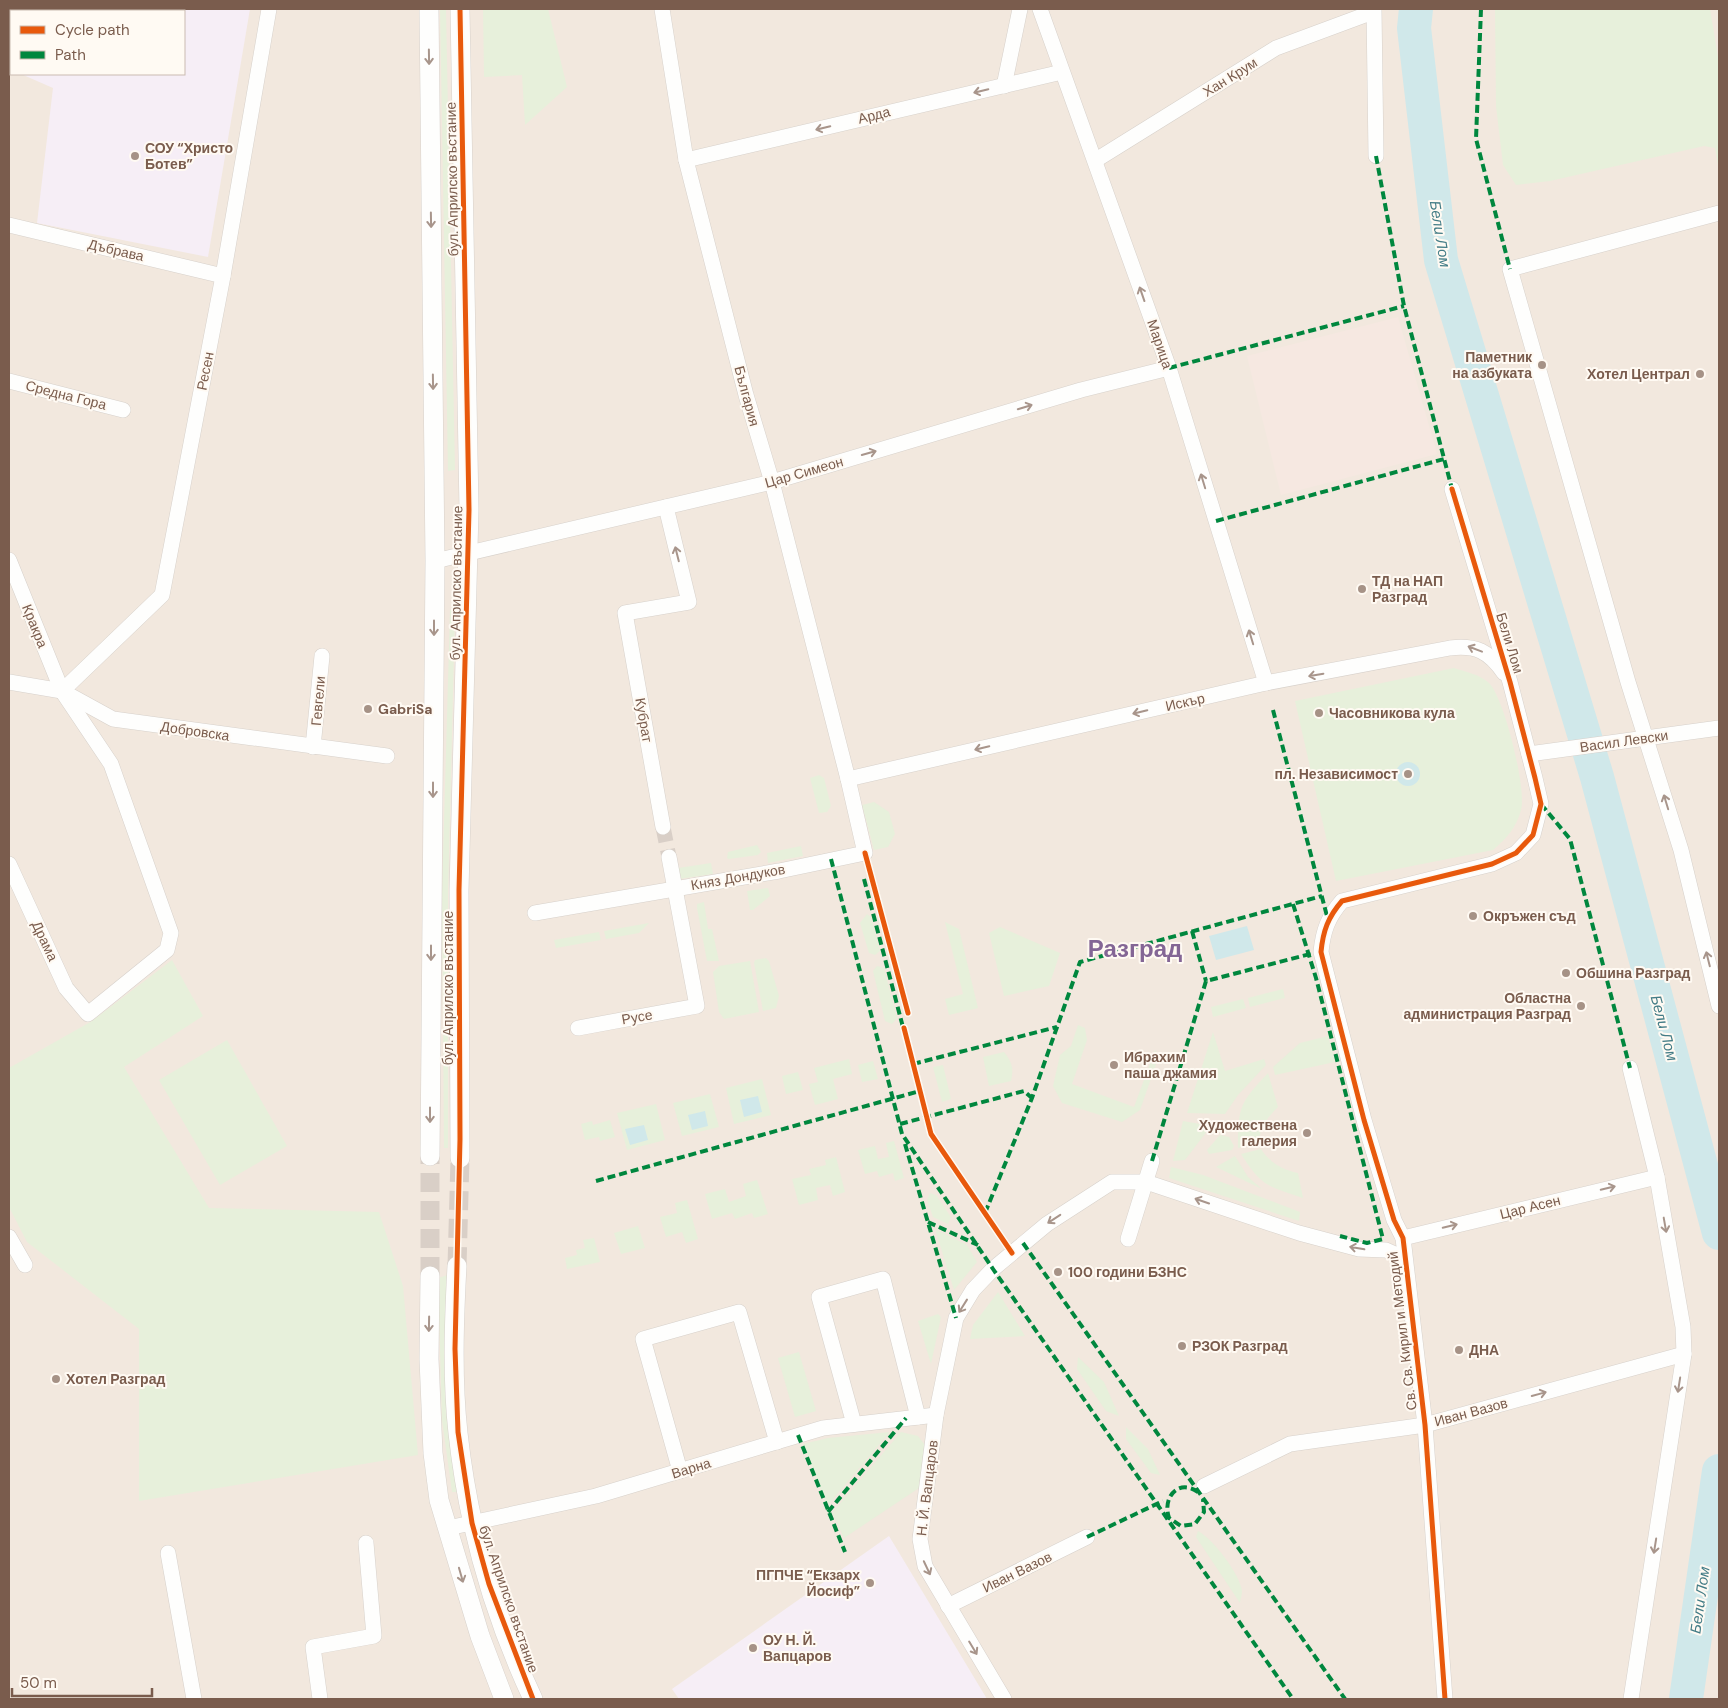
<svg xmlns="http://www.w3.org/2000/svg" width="1728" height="1708" font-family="'DM Sans',sans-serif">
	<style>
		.residential { fill: #f2e8de; fill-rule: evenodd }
		.commercial { fill: #f6e8e1 }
		.education { fill: #f6eef6 }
		.green { fill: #e7f0db }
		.water { fill: #d0e8ea }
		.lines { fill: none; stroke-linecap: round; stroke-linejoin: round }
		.river { stroke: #d0e8ea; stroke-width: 34 }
		.minor-tunnel { stroke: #d9cfc7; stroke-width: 15; stroke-dasharray: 15 8; stroke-linecap: butt }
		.tertiary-tunnel { stroke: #d9cfc7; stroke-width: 19; stroke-dasharray: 19 9; stroke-linecap: butt }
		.minor-casing { stroke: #d7d1cb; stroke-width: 16 }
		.tertiary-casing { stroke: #d7d1cb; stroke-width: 20 }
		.minor { stroke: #fefefd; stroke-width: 15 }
		.tertiary { stroke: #fefefd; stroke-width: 19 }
		.quiet { stroke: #00873e; stroke-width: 4; stroke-dasharray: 8 4; stroke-linecap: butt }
		.cycleway-casing { stroke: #fffaf3; stroke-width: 8 }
		.cycleway { stroke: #e8590c; stroke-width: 5 }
		.oneway { stroke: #a8958b }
		.poi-dot { fill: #a69286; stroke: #fffaf3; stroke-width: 2 }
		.labels { text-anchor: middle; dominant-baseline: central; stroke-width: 4; stroke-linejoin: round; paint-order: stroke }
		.street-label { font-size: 14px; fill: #7a5c4d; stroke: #fffaf3 }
		.poi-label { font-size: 14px; font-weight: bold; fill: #7a5c4d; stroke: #fffaf3; text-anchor: start }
		.water-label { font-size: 15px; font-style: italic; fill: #437c86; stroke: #fffaf3 }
		.town-label { font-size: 24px; font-weight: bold; fill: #846695; stroke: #fffaf3 }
	</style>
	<rect width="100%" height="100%" fill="#f9f5f0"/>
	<path class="residential" d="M 9,9 L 1719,9 L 1719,1699 L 9,1699 ZM 11,11 L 184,11 L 184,74 L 11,74 Z"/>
	<polygon class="commercial" points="1398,317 1437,454 1281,495 1247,356"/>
	<g class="education">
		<polygon points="9,9 250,9 208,257 37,223 53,88 21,74 184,74 184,11 11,11 11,69 9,68"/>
		<polygon points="889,1536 987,1699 679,1699 672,1689"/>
	</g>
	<g class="green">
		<polygon points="440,9 446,9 455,470 448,471"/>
		<polygon points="483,9 548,9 567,87 525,125 522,75 484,77"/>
		<polygon points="1495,9 1710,9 1719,63 1719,171 1715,148 1704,146 1550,181 1516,185 1503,165 1496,106"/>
		<polygon points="450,610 455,610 448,894 448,1148 444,1148 442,894"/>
		<path d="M 1454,668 C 1466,672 1479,674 1489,683 C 1504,697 1527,790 1521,810 C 1516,828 1507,838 1493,850 L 1336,881 L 1295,701 Z"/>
		<polygon points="819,775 824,778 831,806 827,812 819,813 810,778"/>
		<polygon points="874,802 889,812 895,834 888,847 874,850 862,805"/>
		<polygon points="757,845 761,852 758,855 729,859 727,858 728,852"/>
		<polygon points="801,846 803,856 768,863 767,853"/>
		<polygon points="711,863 713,874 679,879 678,868"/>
		<polygon points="768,888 770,896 753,910 750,910 747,891"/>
		<polygon points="704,902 708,929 712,929 719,961 707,961 697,908 697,904"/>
		<polygon points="867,914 871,917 880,951 875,955 869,953 860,923"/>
		<polygon points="945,922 959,929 978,1008 949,1015 945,999 963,994"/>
		<polygon points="649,923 639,933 606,939 604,931"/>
		<polygon points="1000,927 1060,953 1049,986 1004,996 989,933"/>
		<polygon points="599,932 601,940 556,948 554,940"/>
		<polygon points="766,958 769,961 779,996 776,1008 763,1011 754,963 755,960"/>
		<polygon points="172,960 203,1016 124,1067 209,1208 379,1212 403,1286 418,1455 139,1501 139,1329 27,1242 9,1207 9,1068 92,1021"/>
		<polygon points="750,961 759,1012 724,1019 719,1012 713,972 719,966"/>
		<polygon points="877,966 884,968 897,1018 892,1024 885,1021 873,971"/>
		<polygon points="1283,989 1285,998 1250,1007 1248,998"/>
		<polygon points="1243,999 1246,1008 1213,1017 1211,1007"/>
		<polygon points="1078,1025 1085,1028 1087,1040 1072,1084 1134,1107 1155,1050 1159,1056 1140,1110 1122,1122 1062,1103 1053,1086 1060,1055 1071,1046"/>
		<polygon points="1213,1032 1225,1071 1264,1059 1266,1065 1238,1095 1225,1114 1187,1113"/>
		<polygon points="1328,1036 1335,1062 1275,1075 1273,1067 1300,1043"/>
		<polygon points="227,1040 287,1146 220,1185 159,1080"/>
		<path d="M 1004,1052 C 1012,1062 1014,1068 1011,1081 L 989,1086 L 983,1057 Z"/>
		<polygon points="849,1059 852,1074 833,1079 838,1099 815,1105 809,1084 818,1082 814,1068"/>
		<polygon points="873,1061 878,1079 862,1082 858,1065"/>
		<polygon points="943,1065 951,1099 942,1102 933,1067"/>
		<polygon points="798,1072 803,1090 786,1094 782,1076"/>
		<path d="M 1268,1073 L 1278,1107 C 1267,1118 1260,1127 1259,1142 L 1238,1148 C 1238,1106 1240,1103 1268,1073 Z"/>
		<polygon points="762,1079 771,1115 734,1124 726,1088"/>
		<polygon points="710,1094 719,1127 682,1136 673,1103"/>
		<polygon points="656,1104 665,1140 627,1150 617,1113"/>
		<polygon points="610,1120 615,1137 600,1141 599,1137 585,1140 581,1124 592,1121 593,1125"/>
		<polygon points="1183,1121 1211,1126 1185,1160 1173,1161"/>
		<polygon points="1220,1135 1229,1137 1234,1146 1232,1150 1209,1154 1207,1150"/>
		<polygon points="894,1141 904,1178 895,1181 893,1173 879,1177 877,1171 865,1174 858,1150 875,1146 878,1159 889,1157 886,1143"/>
		<path d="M 1261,1149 C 1269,1162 1283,1170 1298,1173 L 1303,1198 C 1268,1186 1262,1187 1241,1154 Z"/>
		<polygon points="1235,1156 1248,1177 1262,1189 1216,1167"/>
		<polygon points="836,1157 845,1192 833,1196 830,1185 816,1188 818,1200 799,1205 792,1179 811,1175 809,1169 826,1165 825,1160"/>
		<polygon points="1171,1167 1203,1175 1300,1212 1299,1221 1169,1178"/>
		<polygon points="757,1180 768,1214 754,1218 752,1213 735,1219 732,1213 712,1219 705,1194 725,1189 729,1202 746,1196 743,1184"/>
		<polygon points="930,1193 936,1195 951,1217 948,1224 933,1217 927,1200"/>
		<polygon points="687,1200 698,1239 686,1243 682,1232 666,1237 660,1217 677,1213 675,1203"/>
		<polygon points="638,1226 645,1248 621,1254 614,1233"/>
		<polygon points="935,1229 967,1245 977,1262 954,1290"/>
		<polygon points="594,1238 600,1262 567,1269 565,1258 577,1255 576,1250 585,1248 583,1240"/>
		<polygon points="448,1275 461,1492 452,1492 442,1420 438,1278"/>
		<polygon points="998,1292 1025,1336 970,1339 973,1325"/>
		<polygon points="938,1314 941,1317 931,1364 918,1321"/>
		<polygon points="799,1352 816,1411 795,1417 778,1358"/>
		<polygon points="1078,1357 1104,1382 1119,1416 1106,1411 1077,1369"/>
		<polygon points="1126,1427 1148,1449 1160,1475 1151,1473 1126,1439"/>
		<polygon points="890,1432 827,1506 803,1444 828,1438"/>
		<polygon points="901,1432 918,1436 928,1449 925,1484 844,1538 832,1513"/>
		<path d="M 1198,1531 C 1213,1539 1240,1574 1242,1591 C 1242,1595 1240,1600 1240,1603 L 1196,1537 Z"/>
	</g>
	<g class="water">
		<circle cx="1408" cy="774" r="12"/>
		<polygon points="1247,926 1254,950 1216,960 1209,936"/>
		<polygon points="758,1096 762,1112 744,1117 740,1100"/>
		<polygon points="705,1111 708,1126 692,1130 688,1115"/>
		<polygon points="644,1125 648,1140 630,1145 625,1129"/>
	</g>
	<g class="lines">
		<g class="river">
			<polyline points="1416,9 1414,28 1441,260 1597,777 1719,1233"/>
			<polyline points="1686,1699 1719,1471"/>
		</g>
		<polyline class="minor-tunnel" points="663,827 669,857"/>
		<g class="tertiary-tunnel">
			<polyline points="457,1266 460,1158"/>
			<polyline points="430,1276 430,1156"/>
		</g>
		<g class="minor-casing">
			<g id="minor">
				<polyline points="1040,9 1169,368 1266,683"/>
				<polyline points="1374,9 1376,156"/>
				<polyline points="1004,86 1020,9"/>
				<polyline points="686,160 1062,72"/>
				<polyline points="1096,160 1276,48 1373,12"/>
				<polyline points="1719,213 1510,269 1628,682 1681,850 1719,1006"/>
				<polyline points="9,225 223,276"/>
				<polyline points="9,381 123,410"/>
				<polyline points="9,560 62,691 111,764 171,933 167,950 88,1014 66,988 9,864"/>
				<polyline points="435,561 772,482 1081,390 1169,368"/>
				<polyline points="9,682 62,691 113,719 387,756"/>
				<polyline points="62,691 162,595 223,276 269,9"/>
				<polyline points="313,747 322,656"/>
				<polyline points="1529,754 1719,728"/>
				<path d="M 848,779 L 1266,683 L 1450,648 C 1476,645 1489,651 1504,673"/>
				<polyline points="663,827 625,613 689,602 666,507"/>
				<polyline points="535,913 779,871 865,853 848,779 772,482 746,395 686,160 662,9"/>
				<polyline points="578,1028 697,1006 669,857"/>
				<polyline points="1630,1068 1657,1177 1683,1327 1684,1354 1631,1699"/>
				<polyline points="9,1237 25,1265"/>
				<polyline points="1403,1238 1657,1177"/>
				<polyline points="1128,1239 1152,1161"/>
				<polyline points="854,1424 819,1297 883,1279 918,1417"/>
				<polyline points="680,1471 643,1339 739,1312 777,1442"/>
				<polyline points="1204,1486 1290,1444 1425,1425 1684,1354"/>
				<polyline points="448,1528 596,1496 823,1428 936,1415"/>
				<polyline points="168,1553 194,1699"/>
				<polyline points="948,1606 1087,1537"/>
				<polyline points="320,1699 313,1647 374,1636 366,1543"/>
				<polyline points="1004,1699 925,1566 920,1539 936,1415 956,1318 973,1290 993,1269 1047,1224 1112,1182 1146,1182 1299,1233 1359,1249 1386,1250 1404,1258"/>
				<path d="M 1445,1699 L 1425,1425 L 1403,1238 L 1394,1220 L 1364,1120 L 1321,952 C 1323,931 1328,917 1342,901 L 1492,864 L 1516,853 L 1533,835 L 1541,804 L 1535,778 L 1510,682 L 1452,489"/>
			</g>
		</g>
		<g class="tertiary-casing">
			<g id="tertiary">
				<polyline points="429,9 435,561 430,1156"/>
				<polyline points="460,1158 459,890 469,510 460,9"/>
				<path d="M 457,1266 C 454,1321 452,1379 458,1433 C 468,1525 494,1616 533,1699"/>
				<polyline points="430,1276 429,1359 433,1453 439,1500 480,1636 504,1699"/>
			</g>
		</g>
		<use href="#minor" class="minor"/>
		<use href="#tertiary" class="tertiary"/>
		<g class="quiet">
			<polyline points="1481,9 1476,139 1510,269"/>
			<polyline points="1376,156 1404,306 1452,489"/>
			<polyline points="1169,368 1404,306"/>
			<polyline points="1216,521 1444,459"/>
			<polyline points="1273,710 1328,920"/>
			<polyline points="1541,804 1570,839 1630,1068"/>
			<polyline points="831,859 902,1134 993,1269 1293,1699"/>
			<polyline points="864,879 904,1031"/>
			<polyline points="1293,904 1316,978 1383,1239 1367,1243 1340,1236"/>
			<polyline points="1192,931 1206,981"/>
			<polyline points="913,1064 1057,1027"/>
			<polyline points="900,1124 1024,1091 1032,1098"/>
			<polyline points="905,1144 956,1318"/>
			<polyline points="1152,1161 1206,981 1314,953"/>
			<polyline points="596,1181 920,1091"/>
			<polyline points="985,1213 1032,1098 1080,962 1322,896"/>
			<polyline points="928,1222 978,1245"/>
			<polyline points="1023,1243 1345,1699"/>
			<polyline points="798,1435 845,1552"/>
			<path d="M 1198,1492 C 1178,1478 1162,1498 1169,1518 L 1181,1526 L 1195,1524 L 1204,1512 L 1203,1499"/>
			<polyline points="828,1512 906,1418"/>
			<polyline points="1087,1537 1163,1501"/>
		</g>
		<g class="cycleway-casing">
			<g id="cycleway">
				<polyline points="460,9 469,510 459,890 460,1139 455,1349 458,1432 472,1523 489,1584 533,1699"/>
				<polyline points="865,853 908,1013"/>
				<polyline points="904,1028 931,1134 1012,1253"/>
				<path d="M 1445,1699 L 1425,1425 L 1403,1238 L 1394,1220 L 1364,1120 L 1321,952 C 1323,931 1328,917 1342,901 L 1492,864 L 1516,853 L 1533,835 L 1541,804 L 1535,778 L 1510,682 L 1452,489"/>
			</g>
		</g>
		<use href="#cycleway" class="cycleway"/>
	</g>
	<defs><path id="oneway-shaft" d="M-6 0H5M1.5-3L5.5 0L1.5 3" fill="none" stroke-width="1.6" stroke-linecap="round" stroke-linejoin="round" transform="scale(1.25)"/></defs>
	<g class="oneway">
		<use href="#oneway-shaft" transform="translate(429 57) rotate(89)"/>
		<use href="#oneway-shaft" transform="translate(981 91) rotate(167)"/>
		<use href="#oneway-shaft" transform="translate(823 128) rotate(166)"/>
		<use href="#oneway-shaft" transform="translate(431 220) rotate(89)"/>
		<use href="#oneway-shaft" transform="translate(1142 294) rotate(-109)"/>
		<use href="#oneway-shaft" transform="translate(433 382) rotate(89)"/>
		<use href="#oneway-shaft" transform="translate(1025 407) rotate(-17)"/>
		<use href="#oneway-shaft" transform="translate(869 453) rotate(-16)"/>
		<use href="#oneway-shaft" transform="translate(1203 481) rotate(-107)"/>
		<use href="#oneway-shaft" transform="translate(677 554) rotate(-104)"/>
		<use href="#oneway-shaft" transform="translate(434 628) rotate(90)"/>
		<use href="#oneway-shaft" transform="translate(1251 637) rotate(-107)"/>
		<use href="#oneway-shaft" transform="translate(1475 649) rotate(-159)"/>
		<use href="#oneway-shaft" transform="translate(1316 675) rotate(170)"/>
		<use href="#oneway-shaft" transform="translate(1140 712) rotate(167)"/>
		<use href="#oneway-shaft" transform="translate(982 748) rotate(167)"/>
		<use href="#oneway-shaft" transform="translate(433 790) rotate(90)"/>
		<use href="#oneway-shaft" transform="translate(1666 802) rotate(-107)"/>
		<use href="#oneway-shaft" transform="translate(431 953) rotate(90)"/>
		<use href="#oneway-shaft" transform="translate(1708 959) rotate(-104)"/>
		<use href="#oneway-shaft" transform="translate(430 1115) rotate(90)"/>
		<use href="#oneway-shaft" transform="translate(1608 1188) rotate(-14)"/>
		<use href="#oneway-shaft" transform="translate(1202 1201) rotate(-161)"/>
		<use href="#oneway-shaft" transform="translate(1054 1219) rotate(147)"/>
		<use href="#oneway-shaft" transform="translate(1665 1225) rotate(80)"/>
		<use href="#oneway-shaft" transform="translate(1450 1226) rotate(-14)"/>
		<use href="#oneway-shaft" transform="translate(1357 1248) rotate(-170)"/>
		<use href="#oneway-shaft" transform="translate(963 1306) rotate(122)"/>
		<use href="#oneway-shaft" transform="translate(429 1324) rotate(91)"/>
		<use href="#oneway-shaft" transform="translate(1679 1385) rotate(99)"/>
		<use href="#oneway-shaft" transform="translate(1539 1394) rotate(-15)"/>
		<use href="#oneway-shaft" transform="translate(1655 1546) rotate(99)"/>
		<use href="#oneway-shaft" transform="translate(927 1568) rotate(65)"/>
		<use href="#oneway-shaft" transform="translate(461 1575) rotate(74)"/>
		<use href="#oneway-shaft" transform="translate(973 1648) rotate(59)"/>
	</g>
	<g class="poi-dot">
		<circle cx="135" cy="156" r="5"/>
		<circle cx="1542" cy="365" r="5"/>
		<circle cx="1700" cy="374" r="5"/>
		<circle cx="1362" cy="589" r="5"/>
		<circle cx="368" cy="709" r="5"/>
		<circle cx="1319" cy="713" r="5"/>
		<circle cx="1408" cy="774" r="5"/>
		<circle cx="1473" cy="916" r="5"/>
		<circle cx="1566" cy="973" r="5"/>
		<circle cx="1581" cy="1006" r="5"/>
		<circle cx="1114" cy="1065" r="5"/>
		<circle cx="1307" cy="1133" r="5"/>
		<circle cx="1058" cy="1272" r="5"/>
		<circle cx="1182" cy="1346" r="5"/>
		<circle cx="1459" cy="1350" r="5"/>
		<circle cx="56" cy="1379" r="5"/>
		<circle cx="870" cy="1583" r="5"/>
		<circle cx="753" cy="1648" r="5"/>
	</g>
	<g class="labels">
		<g class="street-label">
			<text transform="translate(1230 77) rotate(-32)">Хан Крум</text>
			<text transform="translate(874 115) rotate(-14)">Арда</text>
			<text transform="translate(452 179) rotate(-91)">бул. Априлско въстание</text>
			<text transform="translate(116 250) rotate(13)">Дъбрава</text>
			<text transform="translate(1160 344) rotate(71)">Марица</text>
			<text transform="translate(205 371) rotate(-79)">Ресен</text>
			<text transform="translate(66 395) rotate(14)">Средна Гора</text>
			<text transform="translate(747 396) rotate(75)">България</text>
			<text transform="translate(804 472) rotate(-16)">Цар Симеон</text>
			<text transform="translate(456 583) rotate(-89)">бул. Априлско въстание</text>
			<text transform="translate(35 626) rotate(68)">Кракра</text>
			<text transform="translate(1510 643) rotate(73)">Бели Лом</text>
			<text transform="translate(318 701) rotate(-85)">Гевгели</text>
			<text transform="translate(1185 702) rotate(-13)">Искър</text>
			<text transform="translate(644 720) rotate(80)">Кубрат</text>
			<text transform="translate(195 731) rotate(8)">Добровска</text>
			<text transform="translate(1624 741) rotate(-8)">Васил Левски</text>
			<text transform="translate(738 877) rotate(-10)">Княз Дондуков</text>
			<text transform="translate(45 941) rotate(65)">Драма</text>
			<text transform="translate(448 988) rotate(-90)">бул. Априлско въстание</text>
			<text transform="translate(637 1017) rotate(-10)">Русе</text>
			<text transform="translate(1530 1207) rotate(-14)">Цар Асен</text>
			<text transform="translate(1402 1331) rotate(-97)">Св. Св. Кирил и Методий</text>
			<text transform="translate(1471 1412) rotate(-15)">Иван Вазов</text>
			<text transform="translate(691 1468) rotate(-17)">Варна</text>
			<text transform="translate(927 1488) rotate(-83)">Н. Й. Вапцаров</text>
			<text transform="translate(1017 1572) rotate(-26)">Иван Вазов</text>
			<text transform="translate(509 1599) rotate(71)">бул. Априлско въстание</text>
		</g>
		<g class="poi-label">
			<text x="145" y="148">СОУ “Христо<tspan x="145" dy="16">Ботев”</tspan></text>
			<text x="1532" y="357" text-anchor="end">Паметник<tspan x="1532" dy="16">на азбуката</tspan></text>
			<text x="1690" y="374" text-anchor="end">Хотел Централ</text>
			<text x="1372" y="581">ТД на НАП<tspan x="1372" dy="16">Разград</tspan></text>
			<text x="378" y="709">GabriSa</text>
			<text x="1329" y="713">Часовникова кула</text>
			<text x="1398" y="774" text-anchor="end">пл. Независимост</text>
			<text x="1483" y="916">Окръжен съд</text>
			<text x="1576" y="973">Обшина Разград</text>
			<text x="1571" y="998" text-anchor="end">Областна<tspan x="1571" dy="16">администрация Разград</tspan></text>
			<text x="1124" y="1057">Ибрахим<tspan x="1124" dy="16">паша джамия</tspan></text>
			<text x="1297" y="1125" text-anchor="end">Художествена<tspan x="1297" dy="16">галерия</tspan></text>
			<text x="1068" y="1272">100 години БЗНС</text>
			<text x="1192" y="1346">РЗОК Разград</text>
			<text x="1469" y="1350">ДНА</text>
			<text x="66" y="1379">Хотел Разград</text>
			<text x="860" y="1575" text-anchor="end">ПГПЧЕ “Екзарх<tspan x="860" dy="16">Йосиф”</tspan></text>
			<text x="763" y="1640">ОУ Н. Й.<tspan x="763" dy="16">Вапцаров</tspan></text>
		</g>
		<g class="water-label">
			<text transform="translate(1440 234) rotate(81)">Бели Лом</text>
			<text transform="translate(1664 1028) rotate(75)">Бели Лом</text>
			<text transform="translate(1700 1600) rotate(-82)">Бели Лом</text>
		</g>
		<g class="town-label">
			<text x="1135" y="948">Разград</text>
		</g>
	</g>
	<rect width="1728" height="1708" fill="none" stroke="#7a5c4d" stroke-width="20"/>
	<rect x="10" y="10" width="175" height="65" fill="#fffaf3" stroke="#cabbb1"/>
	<rect x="20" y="26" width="25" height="8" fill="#e8590c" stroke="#cabbb1"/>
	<text x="55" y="35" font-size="15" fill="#7a5c4d">Cycle path</text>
	<rect x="20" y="51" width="25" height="8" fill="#00873e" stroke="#cabbb1"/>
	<text x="55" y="60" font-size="15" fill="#7a5c4d">Path</text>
	<path d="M12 1688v8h140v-8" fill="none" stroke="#7a5c4d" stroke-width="2.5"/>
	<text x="20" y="1688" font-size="15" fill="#7a5c4d" stroke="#fffaf3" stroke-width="4" paint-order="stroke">50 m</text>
</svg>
